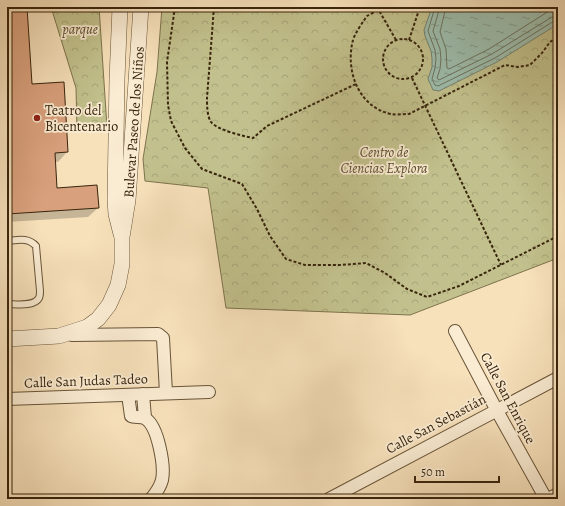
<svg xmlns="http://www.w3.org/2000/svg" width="565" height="506" font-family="Alegreya,serif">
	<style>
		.forest { fill: url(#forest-crowns); stroke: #7e734d }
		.water { fill: url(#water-ripples); stroke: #75816e }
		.shadow { fill: #0003 }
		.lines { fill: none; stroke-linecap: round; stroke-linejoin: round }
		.shore { stroke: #6b725e; stroke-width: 1 }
		.building { fill: #d8a07c; stroke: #39250d }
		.service-casing { stroke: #685438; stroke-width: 8 }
		.minor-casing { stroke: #685438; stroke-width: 14 }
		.tertiary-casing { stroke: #685438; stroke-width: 16 }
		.path { stroke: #39250d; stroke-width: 2; stroke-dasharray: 3 2; stroke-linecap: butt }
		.service { stroke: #faecd3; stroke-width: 6 }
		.minor { stroke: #faecd3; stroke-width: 12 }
		.tertiary { stroke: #faecd3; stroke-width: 15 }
		.poi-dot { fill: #8f2418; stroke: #faecd3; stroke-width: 1.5 }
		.labels { text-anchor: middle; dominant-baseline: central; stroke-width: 3.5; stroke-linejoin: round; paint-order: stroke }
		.park-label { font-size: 14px; font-style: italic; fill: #5b4c2d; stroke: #faecd3 }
		.poi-label { font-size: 14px; fill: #39250d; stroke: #faecd3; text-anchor: start }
		.street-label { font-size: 14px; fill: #39250d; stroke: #faecd3 }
	</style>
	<defs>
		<pattern id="forest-crowns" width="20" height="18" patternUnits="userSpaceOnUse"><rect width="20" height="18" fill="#c2c18d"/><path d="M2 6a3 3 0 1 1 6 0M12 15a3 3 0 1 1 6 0" fill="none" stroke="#a7a678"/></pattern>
		<pattern id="water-ripples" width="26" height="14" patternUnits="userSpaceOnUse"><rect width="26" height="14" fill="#9dbeae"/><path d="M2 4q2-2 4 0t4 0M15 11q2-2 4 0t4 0" fill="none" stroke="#819a8c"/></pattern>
	</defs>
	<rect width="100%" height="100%" fill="#f7e1bb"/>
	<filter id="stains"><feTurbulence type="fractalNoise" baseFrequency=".005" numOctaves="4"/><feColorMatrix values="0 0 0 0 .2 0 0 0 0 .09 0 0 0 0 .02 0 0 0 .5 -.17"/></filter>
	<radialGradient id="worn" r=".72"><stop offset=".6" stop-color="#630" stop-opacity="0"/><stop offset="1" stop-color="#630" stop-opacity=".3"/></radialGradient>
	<g class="forest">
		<polygon points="51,7 99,7 107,127 77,130 76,88"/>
		<polygon points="162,7 558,7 558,258 410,315 226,308 208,188 145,181 143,159 157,72"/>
	</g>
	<polygon class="water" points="432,7 558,7 558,24 497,62 439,91 433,90 428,79 432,67 432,59 431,51 425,36 424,30"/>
	<polygon class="shadow" points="7,7 26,7 31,85 63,83 67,152 58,162 54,162 56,189 98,208 88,217 7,222"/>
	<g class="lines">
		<g class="shore">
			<polyline points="435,7 428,31 435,50 436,59 435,68 432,79 435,85 438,86 495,58 554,21 558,21"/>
			<polyline points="440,7 433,31 440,49 441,59 440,69 437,78 439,80 492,54 552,17 558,15"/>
			<polyline points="446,7 440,32 446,49 447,68 449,69 489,49 549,11 558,9"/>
		</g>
	</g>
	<polygon class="building" points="7,7 27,7 32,84 64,82 68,152 55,153 57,188 97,185 99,208 7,214"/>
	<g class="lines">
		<g class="service-casing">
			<path id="service" d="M 7,241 C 18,240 28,237 36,246 L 40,291 C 40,293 40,296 39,298 C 34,307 16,304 7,304"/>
		</g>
		<g class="minor-casing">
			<g id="minor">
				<polyline points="455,331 496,409 546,499"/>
				<polyline points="72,335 158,334 163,338 166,393"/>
				<polyline points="143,394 145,418"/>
				<path d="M 128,395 L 131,416 C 135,418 142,416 146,419 C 158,427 165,466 162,480 C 160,488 156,493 151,499"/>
				<polyline points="7,399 209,392"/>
				<polyline points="329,499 558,378"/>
				<polyline points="548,499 558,494"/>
			</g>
		</g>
		<g class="tertiary-casing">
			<g id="tertiary">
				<polyline points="120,7 117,79 115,200 116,214 121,234"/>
				<polyline points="7,339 59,336 87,327 98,319 109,305 118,285 122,264 122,237 128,200 141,7"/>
			</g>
		</g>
		<g class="path">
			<polyline points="175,7 167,62 168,105 171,121 185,148 202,169 242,184 257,209 270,236 286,259 305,265 340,265 366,263 385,273 407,289 427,297 459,286 558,236"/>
			<path d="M 214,7 L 207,98 C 207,105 207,116 211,122 C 217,130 243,136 253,138 L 267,126 L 356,84"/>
			<polyline points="377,7 396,40"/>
			<path d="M 378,10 C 375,12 370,14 367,16 C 364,20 354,35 353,40 C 345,70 358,107 391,114 C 396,115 403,114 409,114 L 505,65 L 518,67 L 530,65 L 542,53 L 550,42 L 558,37"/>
			<circle cx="403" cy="59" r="20"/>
			<polyline points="409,40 420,7"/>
			<polyline points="412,78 501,265"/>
		</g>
		<use href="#service" class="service"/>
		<use href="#minor" class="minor"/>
		<use href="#tertiary" class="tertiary"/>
	</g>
	<circle class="poi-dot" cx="37" cy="118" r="4"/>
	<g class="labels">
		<g class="park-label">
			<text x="80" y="29">parque</text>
			<text x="384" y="152">Centro de<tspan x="384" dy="16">Ciencias Explora</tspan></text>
		</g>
		<g class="poi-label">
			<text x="45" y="110">Teatro del<tspan x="45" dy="16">Bicentenario</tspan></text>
		</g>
		<g class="street-label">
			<text transform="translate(134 122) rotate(-86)">Bulevar Paseo de los Niños</text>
			<text transform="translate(86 381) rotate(-2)">Calle San Judas Tadeo</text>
			<text transform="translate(508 398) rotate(62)">Calle San Enrique</text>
			<text transform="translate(436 424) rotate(-28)">Calle San Sebastián</text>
		</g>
	</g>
	<rect width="565" height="506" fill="none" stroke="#f7e1bb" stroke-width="24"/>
	<rect x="8" y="8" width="549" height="490" fill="none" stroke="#39250d" stroke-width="2"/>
	<rect x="12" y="12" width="541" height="482" fill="none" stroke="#39250d"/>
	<path d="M415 476v6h84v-6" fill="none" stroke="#39250d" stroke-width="2"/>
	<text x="421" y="476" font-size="12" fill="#39250d" stroke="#faecd3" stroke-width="3" paint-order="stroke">50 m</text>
	<rect width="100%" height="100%" filter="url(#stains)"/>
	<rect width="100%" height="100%" fill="url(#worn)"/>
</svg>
